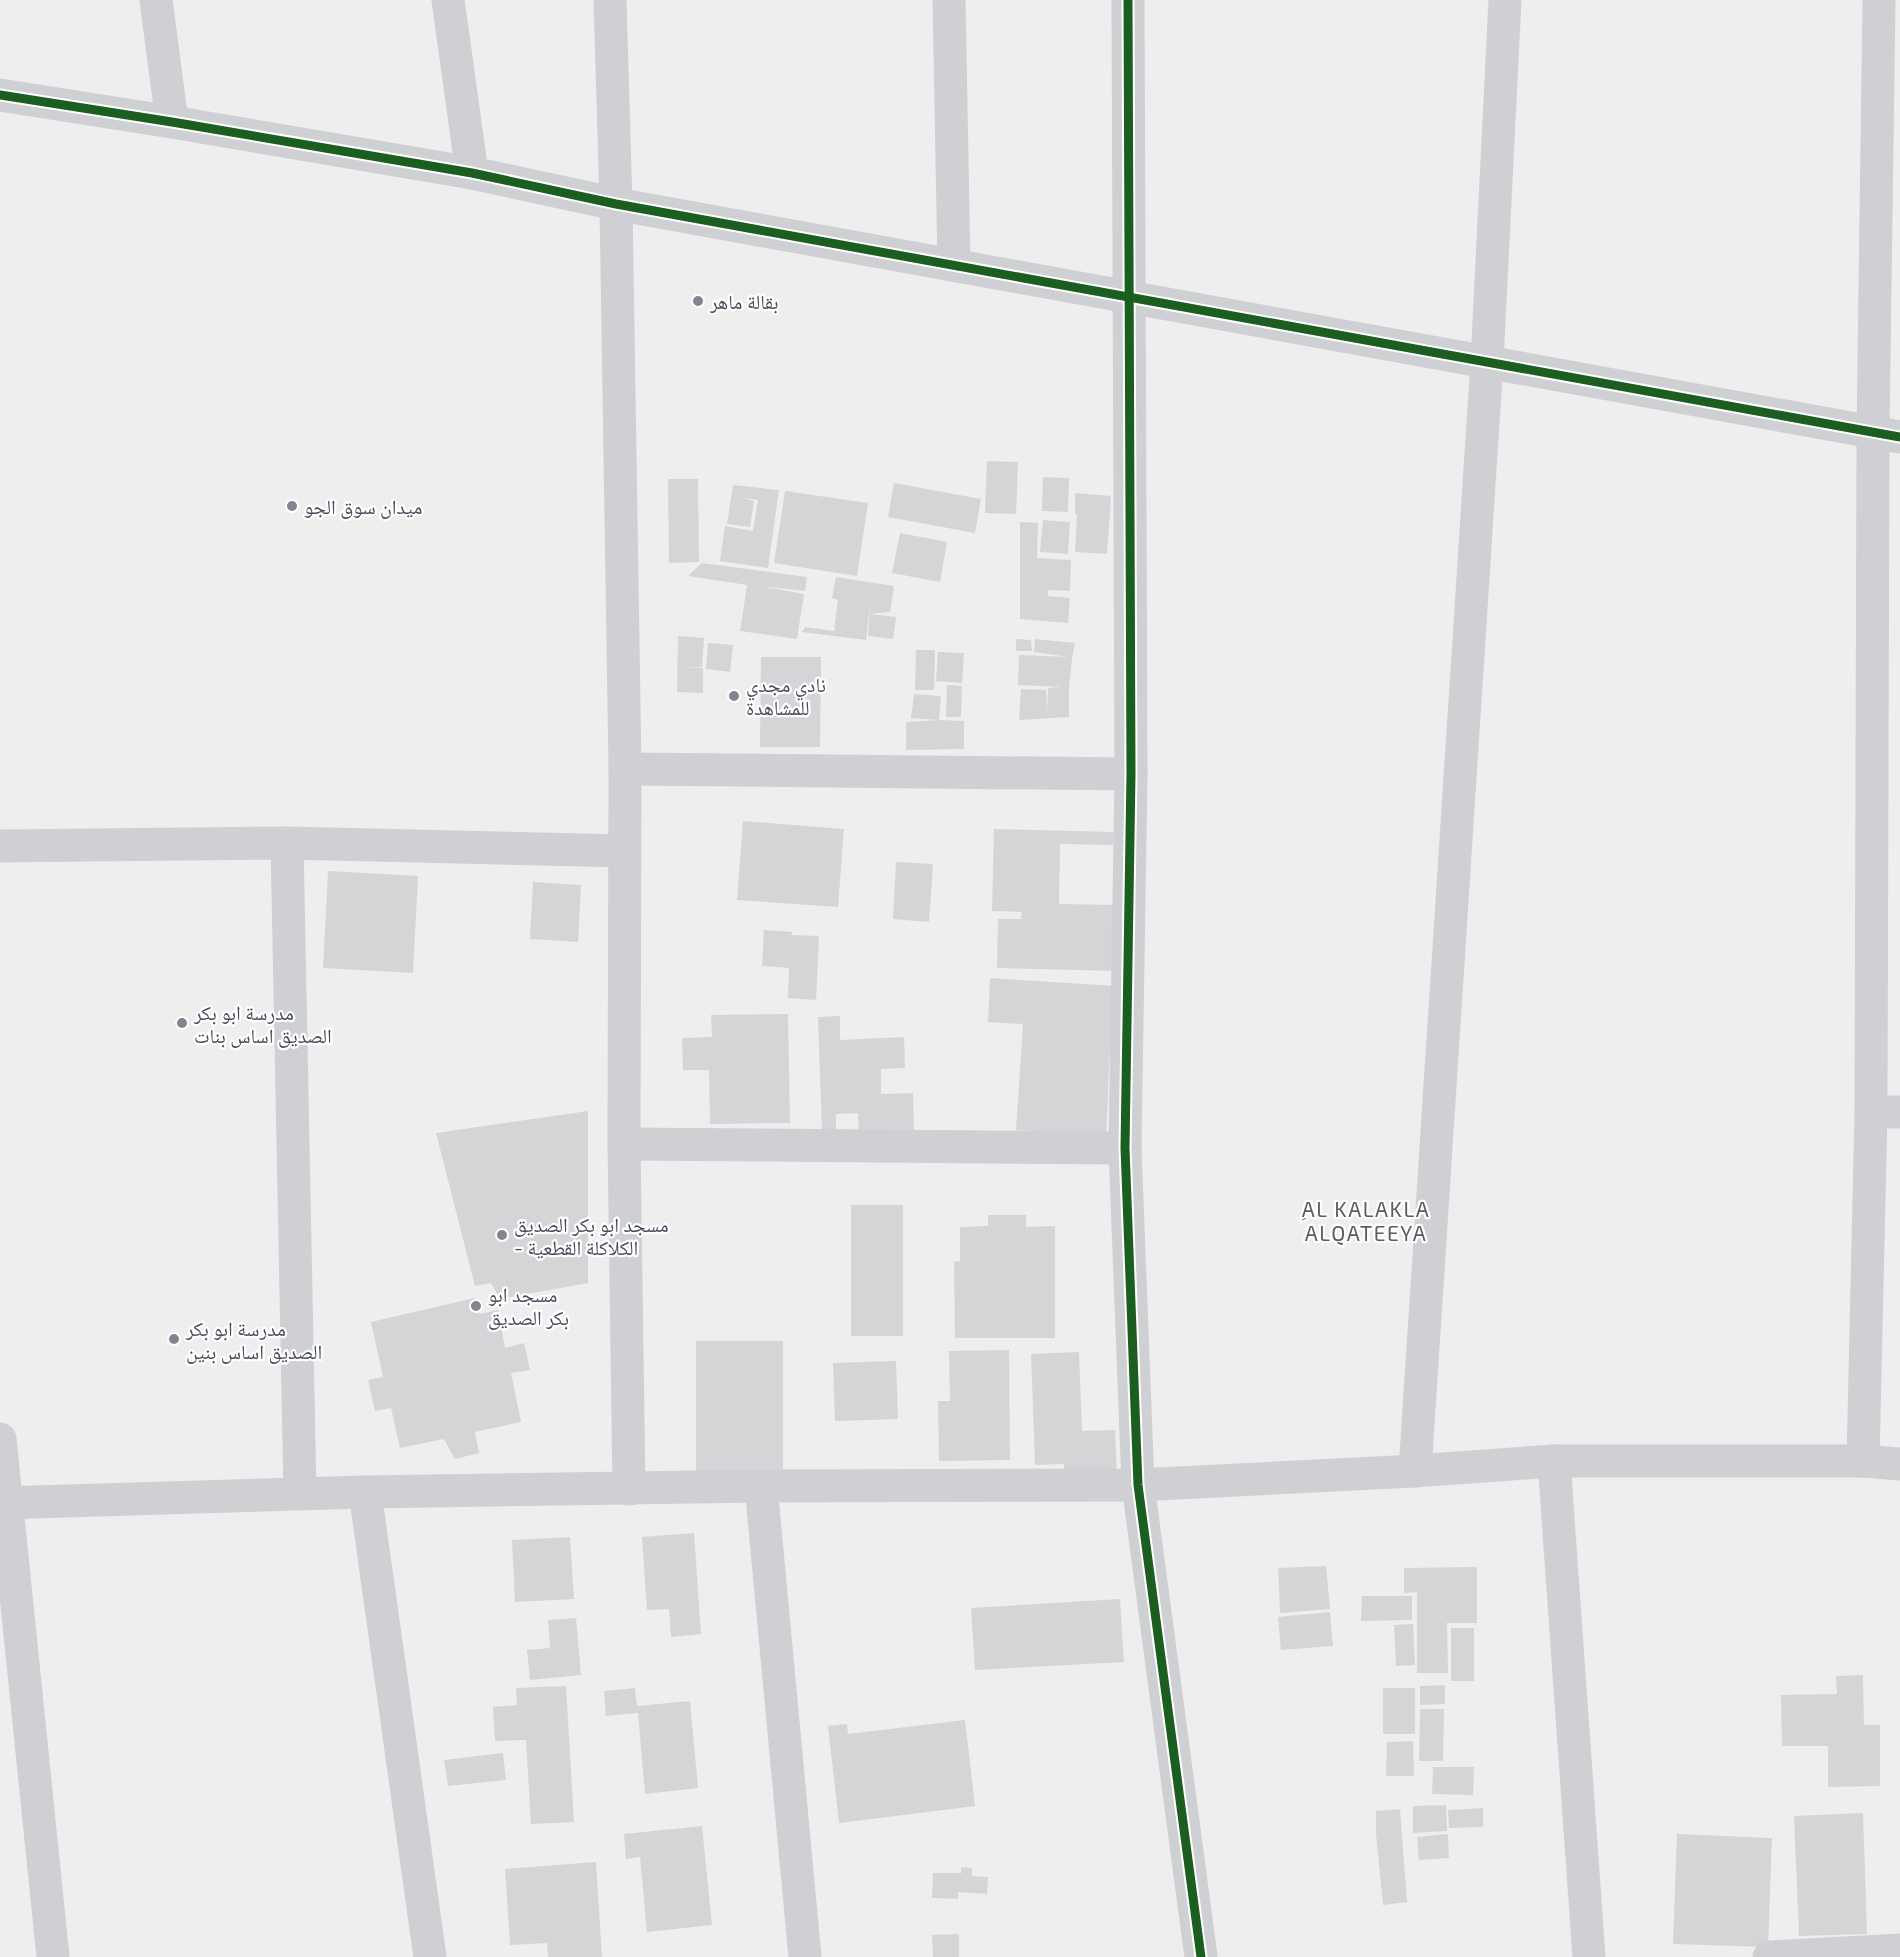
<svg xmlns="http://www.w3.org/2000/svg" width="1900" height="1957" font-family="'Exo 2','Noto Naskh Arabic',sans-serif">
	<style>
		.building { fill: #d5d5d7 }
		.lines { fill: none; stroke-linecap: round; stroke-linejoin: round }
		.minor { stroke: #cfd0d4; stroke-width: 33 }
		.cycleway-casing { stroke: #fff; stroke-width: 13 }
		.cycleway { stroke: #1b5e20; stroke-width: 9 }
		.poi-dot { fill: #81858e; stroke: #fff; stroke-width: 2 }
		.labels { text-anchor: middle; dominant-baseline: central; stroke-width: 4.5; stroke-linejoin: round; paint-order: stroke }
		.poi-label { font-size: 20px; fill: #464c5a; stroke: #fff; text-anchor: start }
		.neighbourhood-label { font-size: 21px; letter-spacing: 1.5px; fill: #5a5c62; stroke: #fff }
	</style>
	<rect width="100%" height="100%" fill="#efeeee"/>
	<g class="building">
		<polygon points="987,461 1018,462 1016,514 985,513"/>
		<polygon points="1043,477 1069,478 1068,512 1042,511"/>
		<polygon points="668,479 698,479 699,562 669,563"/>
		<polygon points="894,483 981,499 975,533 888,517"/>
		<polygon points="733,485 779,490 768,568 720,561 725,526 753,531 758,500 743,498 754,501 750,527 727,524"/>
		<polygon points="785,491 868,503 857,576 774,563"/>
		<polygon points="1075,493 1111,496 1107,554 1075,552 1077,514 1075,514"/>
		<polygon points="1043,520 1070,522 1068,554 1040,552"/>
		<polygon points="1020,522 1038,523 1037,558 1071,560 1070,591 1048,590 1048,596 1070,598 1068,623 1020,619"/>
		<polygon points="900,533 947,542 940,582 892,573"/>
		<polygon points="702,563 807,577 805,591 760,586 804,594 797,639 740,631 747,585 688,576"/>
		<polygon points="836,577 894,586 890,612 870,614 896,617 893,639 868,636 870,604 866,640 802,632 805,627 834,631 838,600 832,598"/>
		<polygon points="678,636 704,638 702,667 685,667 703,668 703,693 677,692"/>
		<polygon points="1016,639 1031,640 1032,651 1016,651"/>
		<polygon points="1035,639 1075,643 1072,658 1069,688 1069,717 1019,720 1021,689 1046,690 1047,714 1048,688 1062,687 1018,685 1019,655 1069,657 1034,652"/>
		<polygon points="708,643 733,645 730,672 706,669"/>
		<polygon points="916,650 935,650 934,690 915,690"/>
		<polygon points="938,652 964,653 962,683 936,681"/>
		<polygon points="761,657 821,657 820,747 760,747"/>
		<polygon points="947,685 962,686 961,717 946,717"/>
		<polygon points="914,694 941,696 939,720 964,721 964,749 906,750 906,722 939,720 911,718"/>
		<polygon points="743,821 844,829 838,907 737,900"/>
		<polygon points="994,829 1113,832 1113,845 1060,844 1059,904 1117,905 1115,971 997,968 998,919 1021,919 1022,912 992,911"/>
		<polygon points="896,862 933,864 929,922 893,919"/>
		<polygon points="328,871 418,876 413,973 323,968"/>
		<polygon points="533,882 581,885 578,942 530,939"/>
		<polygon points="764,930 793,932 791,935 819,936 816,1000 788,998 789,968 762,966"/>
		<polygon points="990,978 1115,986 1115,1012 1110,1049 1106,1136 1016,1130 1023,1024 988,1022"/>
		<polygon points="788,1014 790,1123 710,1124 709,1070 683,1070 682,1038 712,1037 711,1015"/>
		<polygon points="840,1016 840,1040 904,1037 905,1068 881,1069 881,1094 913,1093 914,1137 859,1138 858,1113 836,1114 836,1131 822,1131 818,1017"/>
		<polygon points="588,1111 588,1283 500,1299 491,1283 475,1286 436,1133"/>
		<rect x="851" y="1205" width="52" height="131"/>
		<polygon points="988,1215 1026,1215 1026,1227 1055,1226 1055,1338 955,1338 954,1262 960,1261 960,1227 988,1226"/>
		<polygon points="475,1298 479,1314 498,1310 505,1348 524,1343 530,1370 511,1373 521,1422 475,1432 479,1453 455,1459 444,1439 400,1448 391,1408 375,1411 368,1380 383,1377 371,1322"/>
		<rect x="696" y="1341" width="87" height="132"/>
		<polygon points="1009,1350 1010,1460 939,1461 938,1401 950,1401 949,1351"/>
		<polygon points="1079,1352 1082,1431 1115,1430 1117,1475 1064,1477 1064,1464 1035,1465 1031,1354"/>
		<polygon points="896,1361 898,1419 835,1421 833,1363"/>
		<polygon points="694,1533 701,1634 671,1637 669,1609 647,1610 642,1537"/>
		<polygon points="570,1537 574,1599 515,1602 512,1540"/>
		<polygon points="1326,1566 1330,1609 1280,1613 1278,1568"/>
		<polygon points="1477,1567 1477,1623 1447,1623 1448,1673 1417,1673 1417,1592 1404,1593 1404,1568"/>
		<polygon points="1362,1596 1412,1596 1412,1620 1361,1621"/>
		<polygon points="1120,1599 1124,1662 975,1670 971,1608"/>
		<polygon points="1330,1612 1333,1646 1281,1650 1278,1617"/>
		<polygon points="576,1618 581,1675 530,1680 527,1650 550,1648 548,1620"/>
		<polygon points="1413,1624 1415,1665 1396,1666 1394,1625"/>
		<rect x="1451" y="1628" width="23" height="53"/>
		<polygon points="1863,1675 1864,1725 1880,1725 1880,1786 1828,1787 1828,1746 1782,1746 1781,1695 1837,1694 1836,1676"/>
		<polygon points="1445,1685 1445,1704 1420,1705 1420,1686"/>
		<polygon points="566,1686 574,1822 531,1824 526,1740 495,1741 493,1707 517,1705 516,1688"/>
		<polygon points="635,1688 637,1706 690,1701 698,1788 645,1794 638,1713 606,1716 604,1691"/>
		<rect x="1383" y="1688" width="32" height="46"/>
		<polygon points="1420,1709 1444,1709 1443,1761 1419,1761"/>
		<polygon points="965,1720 975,1806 839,1823 828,1726 847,1724 848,1734"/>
		<polygon points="1413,1741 1414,1776 1386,1776 1387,1742"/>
		<polygon points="503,1753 506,1780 448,1786 444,1760"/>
		<polygon points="1433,1767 1474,1767 1473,1795 1432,1794"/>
		<polygon points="1446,1805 1447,1831 1413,1833 1413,1806"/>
		<polygon points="1483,1808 1483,1827 1449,1828 1448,1810"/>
		<polygon points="1400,1809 1407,1902 1383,1905 1376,1834 1376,1811"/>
		<polygon points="1863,1813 1867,1934 1799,1936 1794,1816"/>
		<polygon points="702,1826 712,1925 647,1932 640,1857 626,1859 624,1834"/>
		<polygon points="1448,1834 1449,1858 1419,1860 1417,1837"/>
		<polygon points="1677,1834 1772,1838 1768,1947 1673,1944"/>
		<polygon points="596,1862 602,1957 548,1957 547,1943 510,1945 505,1869"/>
		<polygon points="961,1867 972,1868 972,1876 988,1877 987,1894 958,1892 958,1899 932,1898 933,1873 961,1873"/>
		<polygon points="959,1934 959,1957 933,1957 932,1935"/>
	</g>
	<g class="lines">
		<g class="minor">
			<polyline points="156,0 172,122"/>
			<polyline points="448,0 472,173"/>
			<polyline points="610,0 616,204 625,769 624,1144 629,1489"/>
			<polyline points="949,0 954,265"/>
			<polyline points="1128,0 1131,774 1125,1148 1138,1485 1201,1957"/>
			<polyline points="0,95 172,122 472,173 616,204 1900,437"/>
			<polyline points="625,769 1131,774"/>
			<polyline points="287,843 300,1494"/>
			<polyline points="0,846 287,843 624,851"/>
			<polyline points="1871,1112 1900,1112"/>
			<polyline points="624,1144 1125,1148"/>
			<polyline points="0,1439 53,1957"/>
			<polyline points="1554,1461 1589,1957"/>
			<polyline points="1863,1461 1871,1112 1873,432 1879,0"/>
			<polyline points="1415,1471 1487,362 1505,0"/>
			<polyline points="761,1486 805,1957"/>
			<polyline points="365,1492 430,1957"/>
			<polyline points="0,1503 365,1492 761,1486 1138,1485 1415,1471 1554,1461 1863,1461 1900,1464"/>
			<polyline points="1769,1957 1900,1950"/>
		</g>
		<g class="cycleway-casing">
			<g id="cycleway">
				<polyline points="1128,0 1131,774 1125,1148 1138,1485 1201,1957"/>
				<polyline points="0,95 172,122 472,173 616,204 1900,437"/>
			</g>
		</g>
		<use href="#cycleway" class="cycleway"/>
	</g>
	<g class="poi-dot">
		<circle cx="698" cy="301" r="6"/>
		<circle cx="292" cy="506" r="6"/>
		<circle cx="734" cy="696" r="6"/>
		<circle cx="182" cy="1023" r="6"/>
		<circle cx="502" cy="1235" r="6"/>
		<circle cx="476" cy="1306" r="6"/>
		<circle cx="174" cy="1339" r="6"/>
	</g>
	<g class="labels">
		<g class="poi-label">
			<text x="710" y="301">بقالة ماهر</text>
			<text x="304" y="506">ميدان سوق الجو</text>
			<text x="746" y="684">نادي مجدي<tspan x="746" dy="23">للمشاهدة</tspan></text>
			<text x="194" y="1012">مدرسة ابو بكر<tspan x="194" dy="23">الصديق اساس بنات</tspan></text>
			<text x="514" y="1224">مسجد ابو بكر الصديق<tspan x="514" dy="23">- الكلاكلة القطعية</tspan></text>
			<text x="488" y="1294">مسجد ابو<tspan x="488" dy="23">بكر الصديق</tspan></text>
			<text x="186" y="1328">مدرسة ابو بكر<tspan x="186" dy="23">الصديق اساس بنين</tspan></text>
		</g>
		<g class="neighbourhood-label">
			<text x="1366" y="1208">ِAL KALAKLA<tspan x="1366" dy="24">ALQATEEYA</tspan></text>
		</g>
	</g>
</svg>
